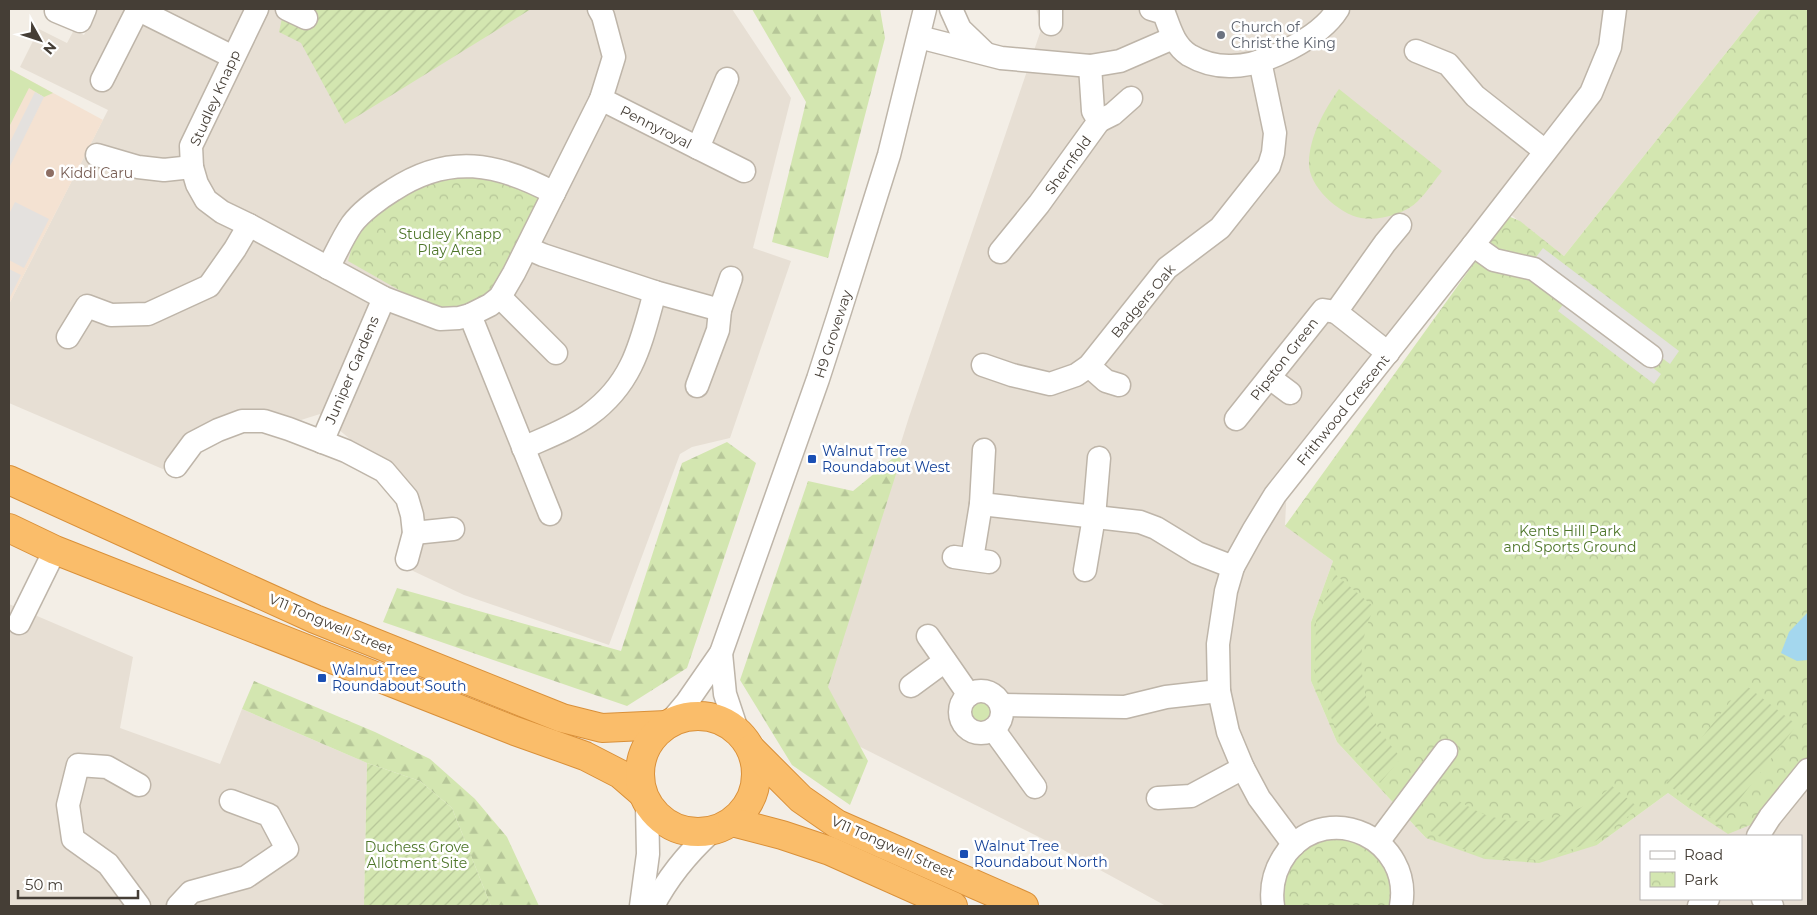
<svg xmlns="http://www.w3.org/2000/svg" width="1817" height="915" font-family="Montserrat,sans-serif">
	<style>
		.residential { fill: #e7dfd4; fill-rule: evenodd }
		.commercial { fill: #f4e2d2 }
		.grass { fill: #d3e6b0 }
		.forest { fill: url(#forest-firs) }
		.park { fill: url(#park-crowns) }
		.garden { fill: url(#garden-furrows) }
		.parking { fill: #e4e1de }
		.water { fill: #a4d7ee }
		.lines { fill: none; stroke-linecap: round; stroke-linejoin: round }
		.minor-casing { stroke: #beb5a9; stroke-width: 25 }
		.highway-casing { stroke: #d99039; stroke-width: 30 }
		.minor { stroke: #fff; stroke-width: 22 }
		.highway { stroke: #fabd6a; stroke-width: 28 }
		.worship-dot { fill: #6b7280; stroke: #fff; stroke-width: 2 }
		.education-dot { fill: #8d6e63; stroke: #fff; stroke-width: 2 }
		.transit-dot { fill: #1a4fb4; stroke: #fff; stroke-width: 2 }
		.labels { text-anchor: middle; dominant-baseline: central; stroke-width: 5; stroke-linejoin: round; paint-order: stroke }
		.worship-label { font-size: 14px; fill: #5b616d; stroke: #fff; text-anchor: start }
		.street-label { font-size: 14px; fill: #453e36; stroke: #fff }
		.education-label { font-size: 14px; fill: #785e54; stroke: #fff; text-anchor: start }
		.park-label { font-size: 14px; fill: #4e762a; stroke: #fff }
		.transit-label { font-size: 14px; fill: #164399; stroke: #fff; text-anchor: start }
	</style>
	<defs>
		<pattern id="forest-firs" width="22" height="20" patternUnits="userSpaceOnUse" patternTransform="scale(1.25)"><rect width="22" height="20" fill="#d3e6b0"/><path d="M5 1l3.5 6h-7zM16 11l3.5 6h-7z" fill="#b6c698"/></pattern>
		<pattern id="park-crowns" width="20" height="18" patternUnits="userSpaceOnUse" patternTransform="scale(1.25)"><rect width="20" height="18" fill="#d3e6b0"/><path d="M2 6a3 3 0 1 1 6 0M12 15a3 3 0 1 1 6 0" fill="none" stroke="#b6c698"/></pattern>
		<pattern id="garden-furrows" width="10" height="10" patternUnits="userSpaceOnUse" patternTransform="scale(1.25)"><rect width="10" height="10" fill="#d3e6b0"/><path d="M-1 1l2-2M0 10L10 0M9 11l2-2" fill="none" stroke="#b6c698"/></pattern>
	</defs>
	<rect width="100%" height="100%" fill="#f3eee6"/>
	<g class="residential">
		<polygon points="98,9 732,9 791,98 753,248 791,261 730,438 692,447 680,454 609,645 464,595 411,570 419,546 379,456 356,444 320,414 301,420 281,414 262,411 185,442 165,470 9,403 9,304 108,110 20,67 39,29 67,43 74,30 84,35"/>
		<path d="M 1036,9 L 1761,9 L 1564,256 L 1496,203 L 1288,465 L 1285,525 L 1333,561 L 1311,622 L 1311,681 L 1337,742 L 1426,838 L 1597,845 L 1668,793 L 1690,809 L 1728,833 L 1808,745 L 1808,906 L 1166,906 L 1045,840 L 813,723 L 909,417 L 1042,27 ZM 1641,836 L 1801,836 L 1801,899 L 1641,899 Z"/>
		<polygon points="9,604 133,657 120,728 220,764 242,709 367,763 364,906 9,906"/>
	</g>
	<polygon class="commercial" points="9,69 103,120 9,304"/>
	<g class="grass">
		<polygon points="9,69 53,93 44,97 29,88 9,127"/>
		<circle cx="981" cy="712" r="14"/>
	</g>
	<g class="forest">
		<polygon points="752,9 880,9 885,38 828,258 772,242 806,102"/>
		<polygon points="727,442 756,463 687,668 627,706 383,622 397,588 621,651 682,463"/>
		<polygon points="904,449 828,687 868,761 850,805 792,765 740,680 808,481 853,491"/>
		<polygon points="254,681 375,732 430,759 475,799 507,837 539,906 491,906 452,808 420,781 367,763 242,709"/>
	</g>
	<g class="park">
		<polygon points="1761,9 1808,9 1808,770 1770,817 1728,834 1690,809 1668,793 1597,845 1539,863 1485,859 1426,838 1337,742 1311,681 1311,622 1333,561 1285,526 1508,216 1520,221 1564,256"/>
		<path d="M 1339,89 L 1442,171 C 1434,181 1427,192 1418,201 C 1405,214 1379,221 1361,218 C 1339,214 1308,186 1309,163 C 1309,137 1325,109 1339,89 Z"/>
		<polygon points="491,174 547,198 504,282 464,310 440,310 399,290 348,261 353,244 372,216 427,179"/>
		<polygon points="1344,837 1363,842 1389,870 1393,906 1283,906 1284,877 1292,859 1306,846 1324,838"/>
	</g>
	<g class="garden">
		<polygon points="284,9 531,9 345,124 301,43 279,32"/>
		<path d="M 1335,574 L 1374,607 C 1371,615 1367,624 1365,633 C 1358,657 1362,689 1371,713 C 1377,730 1390,744 1401,758 L 1380,783 L 1340,740 L 1315,676 L 1316,621 Z"/>
		<polygon points="1744,684 1797,725 1720,825 1666,783"/>
		<polygon points="367,763 420,781 452,808 491,906 364,906"/>
		<path d="M 1612,786 L 1639,808 L 1596,841 L 1538,860 L 1491,857 L 1456,847 L 1429,830 L 1455,799 C 1465,804 1475,811 1486,815 C 1531,830 1578,817 1612,786 Z"/>
	</g>
	<g class="parking">
		<polygon points="35,92 44,97 9,168 9,144"/>
		<polygon points="15,202 49,219 24,268 9,260 9,214"/>
		<polygon points="1543,248 1679,351 1670,364 1533,261"/>
		<polygon points="9,269 21,275 9,299"/>
		<polygon points="1566,301 1661,374 1654,384 1558,311"/>
	</g>
	<polygon class="water" points="1808,612 1808,660 1797,661 1781,653 1789,632"/>
	<g class="lines">
		<g class="minor-casing">
			<g id="minor">
				<polyline points="137,9 233,57"/>
				<polyline points="257,9 191,146 192,167 197,184 206,200 222,212 249,225 384,298 440,319 459,318 470,315 490,305 500,297 514,273 601,99 614,57 603,16 599,9"/>
				<polyline points="287,9 306,18"/>
				<polyline points="951,9 960,29 985,53"/>
				<polyline points="1051,9 1051,24"/>
				<path d="M 1151,9 L 1164,13 C 1170,29 1174,45 1189,55 C 1201,62 1215,66 1229,66 C 1263,67 1320,38 1338,9"/>
				<polyline points="56,11 80,21 85,9"/>
				<polyline points="919,37 1001,58 1090,66 1120,61 1173,38"/>
				<polyline points="1416,51 1448,64 1475,96 1545,151"/>
				<polyline points="102,80 138,9"/>
				<polyline points="601,99 698,148 727,79"/>
				<polyline points="1099,121 1113,114 1131,98"/>
				<polyline points="698,148 744,171"/>
				<polyline points="97,155 138,167 164,170 192,167"/>
				<polyline points="1473,245 1494,260 1534,269 1651,356"/>
				<polyline points="527,248 543,255 655,292 720,310"/>
				<polyline points="1000,252 1039,204 1099,121 1093,111 1090,66"/>
				<path d="M 328,268 C 336,253 343,237 352,224 C 361,212 380,198 393,190 C 449,153 498,163 554,193"/>
				<polyline points="500,297 556,353"/>
				<polyline points="1336,312 1388,353"/>
				<polyline points="470,315 550,514"/>
				<polyline points="68,337 87,306 111,315 148,314 209,286 235,249 249,225"/>
				<polyline points="983,365 1012,375 1050,384 1076,375 1089,366 1167,268 1220,228 1269,166 1273,153 1275,133 1260,61"/>
				<polyline points="1089,366 1106,381 1119,385"/>
				<polyline points="1270,378 1290,393"/>
				<polyline points="697,386 718,330 720,310 731,278"/>
				<polyline points="1236,419 1323,310 1336,312 1385,243 1400,225"/>
				<polyline points="322,442 384,298"/>
				<path d="M 523,448 C 545,438 570,429 589,415 C 634,382 641,342 655,292"/>
				<polyline points="176,466 193,443 218,430 242,421 264,421 289,429 346,451 384,471 407,498 412,515 414,533 407,559"/>
				<polyline points="981,504 1140,522 1156,528 1197,553 1233,567"/>
				<polyline points="414,533 453,529"/>
				<polyline points="954,557 989,562"/>
				<polyline points="972,559 981,504 984,450"/>
				<polyline points="1085,570 1094,517 1099,458"/>
				<polyline points="19,623 55,550"/>
				<polyline points="928,636 969,695"/>
				<polyline points="721,653 725,694 737,730"/>
				<polyline points="911,686 945,661"/>
				<circle cx="981" cy="712" r="21"/>
				<polyline points="1001,705 1125,707 1166,697 1219,691"/>
				<polyline points="671,721 687,702 721,653 818,379 839,314 889,155 925,9"/>
				<polyline points="993,729 1035,787"/>
				<polyline points="1158,798 1191,796 1243,768"/>
				<polyline points="1758,836 1770,817 1808,770"/>
				<polyline points="1378,842 1446,751"/>
				<polyline points="1294,845 1259,798 1243,768 1228,732 1219,691 1218,644 1226,591 1233,567 1253,531 1275,495 1473,245 1591,93 1610,47 1615,9"/>
				<polyline points="1763,899 1772,906"/>
				<polyline points="139,906 108,864 73,839 68,805 78,765 107,767 139,785"/>
				<polyline points="178,906 191,892 246,877 287,849 269,815 231,801"/>
				<polyline points="641,906 648,854 647,804"/>
				<path d="M 653,906 C 668,877 687,854 711,832"/>
				<path d="M 1273,906 C 1270,886 1275,868 1287,852 C 1330,799 1413,840 1401,906"/>
				<polyline points="1699,906 1708,899"/>
			</g>
		</g>
		<g class="highway-casing">
			<g id="highway">
				<polyline points="9,480 315,619 562,718 602,728 666,725"/>
				<polyline points="9,528 55,550 515,731 585,756 620,774 642,793"/>
				<circle cx="698" cy="774" r="58"/>
				<polyline points="751,749 801,799 837,824 1024,906"/>
				<polyline points="732,822 782,835 830,851 953,906"/>
			</g>
		</g>
		<use href="#minor" class="minor"/>
		<use href="#highway" class="highway"/>
	</g>
	<circle class="worship-dot" cx="1221" cy="35" r="5"/>
	<circle class="education-dot" cx="50" cy="173" r="5"/>
	<g class="transit-dot">
		<rect x="807" y="454" width="10" height="10" rx="2.5"/>
		<rect x="317" y="673" width="10" height="10" rx="2.5"/>
		<rect x="959" y="849" width="10" height="10" rx="2.5"/>
	</g>
	<g class="labels">
		<g class="worship-label">
			<text x="1231" y="27">Church of<tspan x="1231" dy="16">Christ the King</tspan></text>
		</g>
		<g class="street-label">
			<text transform="translate(215 98) rotate(-66)">Studley Knapp</text>
			<text transform="translate(656 127) rotate(27)">Pennyroyal</text>
			<text transform="translate(1068 165) rotate(-54)">Shernfold</text>
			<text transform="translate(1143 301) rotate(-50)">Badgers Oak</text>
			<text transform="translate(833 334) rotate(-72)">H9 Groveway</text>
			<text transform="translate(1284 359) rotate(-52)">Pipston Green</text>
			<text transform="translate(352 370) rotate(-67)">Juniper Gardens</text>
			<text transform="translate(1343 410) rotate(-51)">Frithwood Crescent</text>
			<text transform="translate(331 624) rotate(23)">V11 Tongwell Street</text>
			<text transform="translate(893 847) rotate(24)">V11 Tongwell Street</text>
		</g>
		<g class="education-label">
			<text x="60" y="173">Kiddi Caru</text>
		</g>
		<g class="park-label">
			<text x="450" y="234">Studley Knapp<tspan x="450" dy="16">Play Area</tspan></text>
			<text x="1570" y="531">Kents Hill Park<tspan x="1570" dy="16">and Sports Ground</tspan></text>
			<text x="417" y="847">Duchess Grove<tspan x="417" dy="16">Allotment Site</tspan></text>
		</g>
		<g class="transit-label">
			<text x="822" y="451">Walnut Tree<tspan x="822" dy="16">Roundabout West</tspan></text>
			<text x="332" y="670">Walnut Tree<tspan x="332" dy="16">Roundabout South</tspan></text>
			<text x="974" y="846">Walnut Tree<tspan x="974" dy="16">Roundabout North</tspan></text>
		</g>
	</g>
	<rect width="1817" height="915" fill="none" stroke="#453e36" stroke-width="20"/>
	<rect x="1640" y="835" width="162" height="65" fill="#ffffff" stroke="#b5b2af"/>
	<rect x="1650" y="851" width="25" height="8" fill="#ffffff" stroke="#b5b2af"/>
	<text x="1684" y="860" font-size="15" fill="#453e36">Road</text>
	<rect x="1650" y="872" width="25" height="15" fill="url(#park-crowns)" stroke="#b5b2af"/>
	<text x="1684" y="885" font-size="15" fill="#453e36">Park</text>
	<g transform="translate(40 40) rotate(130)" stroke="#ffffff" stroke-width="4" paint-order="stroke">
	<path d="M0-4L9 19L0 12L-9 19Z" fill="#453e36"/>
	<text y="-8" font-size="14" font-weight="bold" text-anchor="middle" fill="#453e36">N</text>
	</g>
	<path d="M18 890v8h120v-8" fill="none" stroke="#453e36" stroke-width="2.5"/>
	<text x="25" y="890" font-size="15" fill="#453e36" stroke="#ffffff" stroke-width="4" paint-order="stroke">50 m</text>
</svg>
